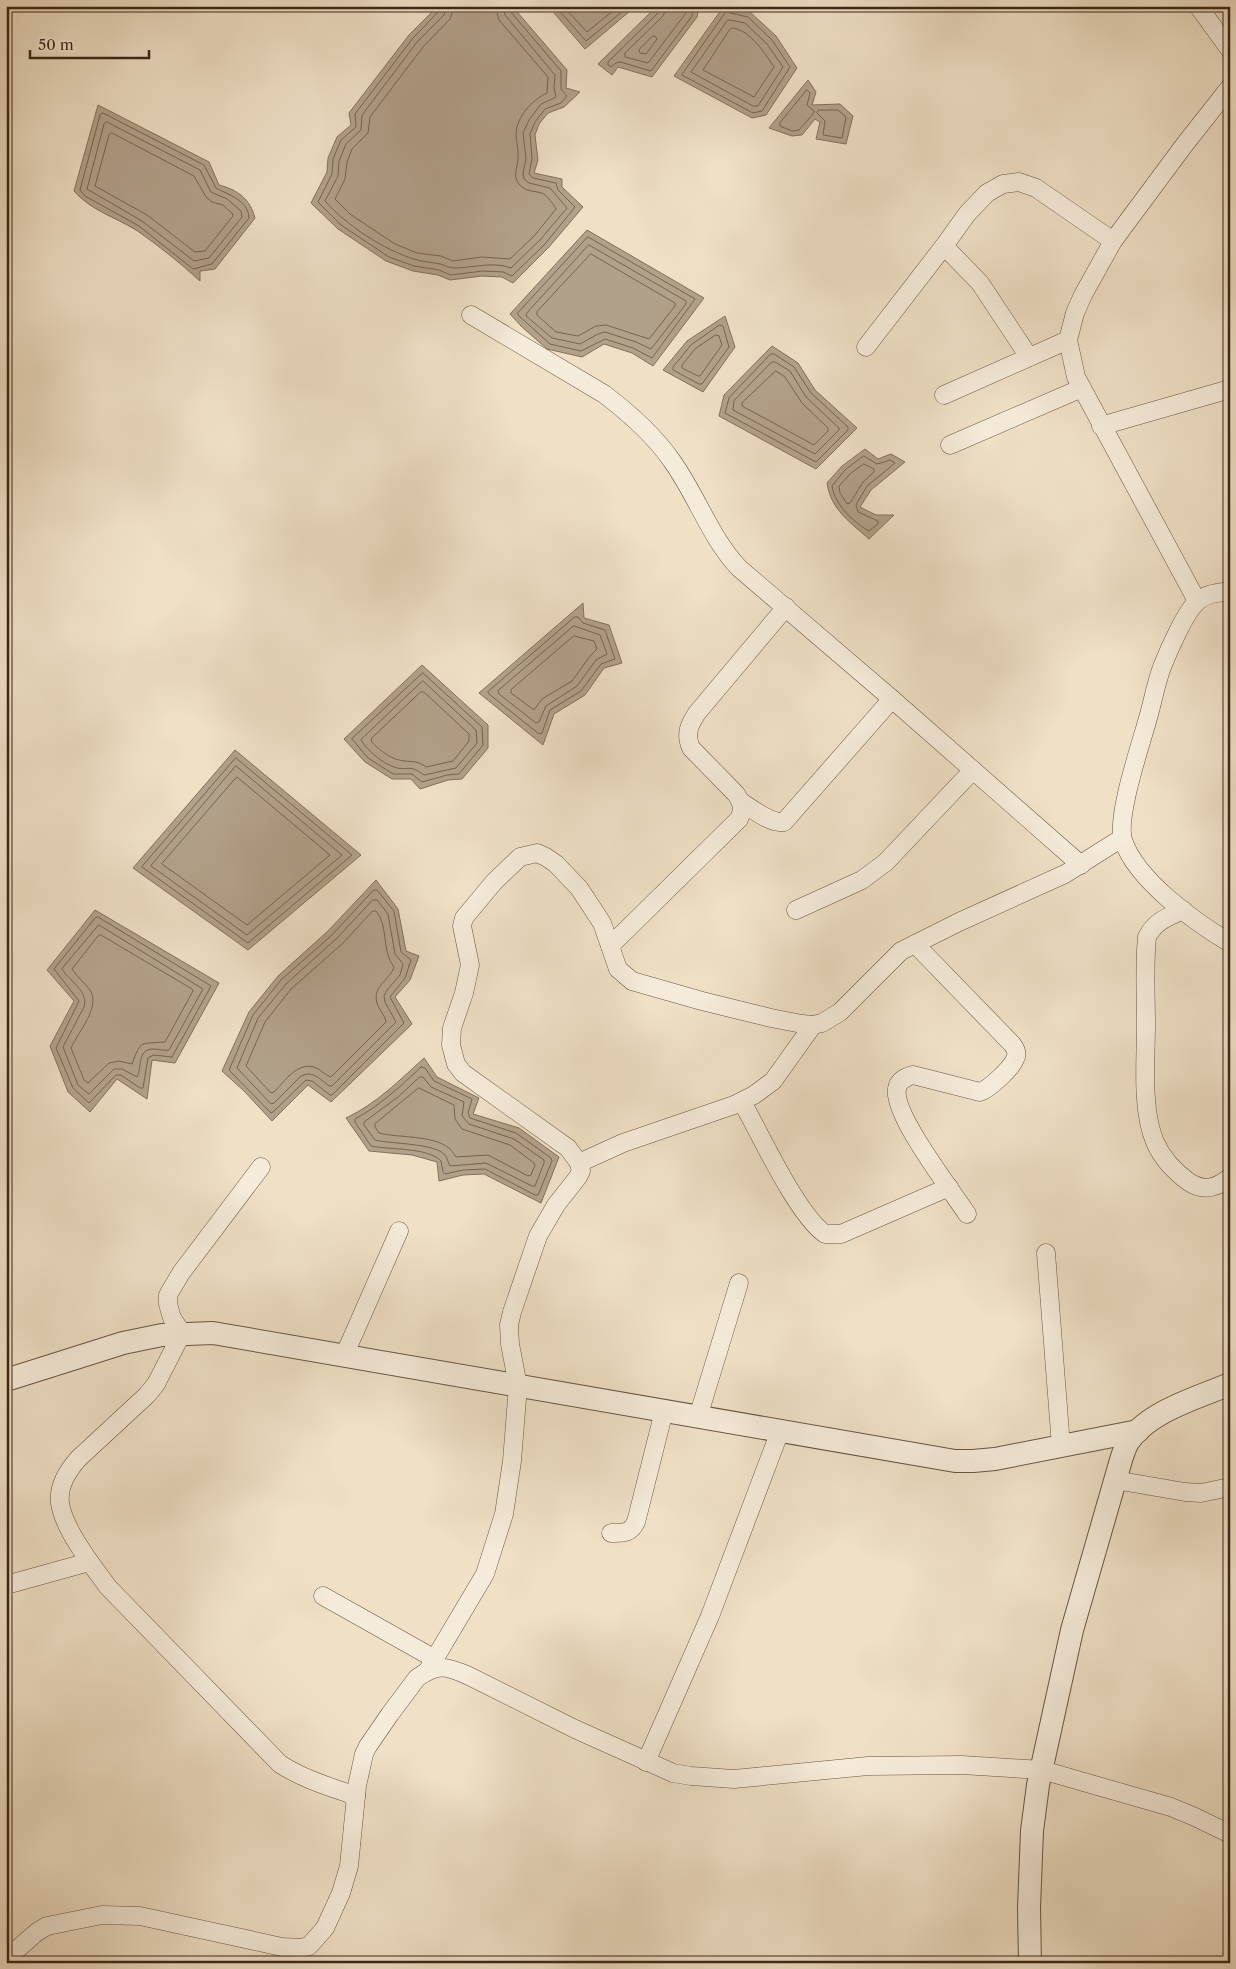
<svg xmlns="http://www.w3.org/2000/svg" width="1236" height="1969" font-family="'Libre Caslon Text',serif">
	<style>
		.water { fill: #b2a18a; stroke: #82705c }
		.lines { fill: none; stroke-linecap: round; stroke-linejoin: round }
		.shore { stroke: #766450; stroke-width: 1 }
		.minor-casing { stroke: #685542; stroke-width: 19 }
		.tertiary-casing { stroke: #685542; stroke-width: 24 }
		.minor { stroke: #f5ebda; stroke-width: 18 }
		.tertiary { stroke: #f5ebda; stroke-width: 22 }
	</style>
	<rect width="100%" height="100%" fill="#efe0c6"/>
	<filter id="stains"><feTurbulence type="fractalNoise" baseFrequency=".004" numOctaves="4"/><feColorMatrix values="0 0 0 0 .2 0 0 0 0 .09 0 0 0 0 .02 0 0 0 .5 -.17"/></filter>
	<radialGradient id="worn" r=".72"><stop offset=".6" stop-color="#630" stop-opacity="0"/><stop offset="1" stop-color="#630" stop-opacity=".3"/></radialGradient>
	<g class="water">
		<polygon points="438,6 512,6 567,70 566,88 580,92 564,107 548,113 539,124 535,135 538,160 534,173 562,179 562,187 583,207 549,247 513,283 502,277 482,276 450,280 438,275 413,271 386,261 338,229 311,203 327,172 328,158 337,137 351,125 349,113 409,35"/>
		<polygon points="548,6 636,6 585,49"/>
		<polygon points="657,6 699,6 697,17 652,77 618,67 612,75 598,64"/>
		<polygon points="724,6 731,6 731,9 750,12 776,36 797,68 766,115 752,118 674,76"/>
		<polygon points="808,80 816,92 812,105 840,104 853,116 846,144 816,139 820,122 815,119 802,135 792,136 769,128"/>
		<path d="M 98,105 L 209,162 L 219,185 C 238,190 250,199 255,218 L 215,269 L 200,271 L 200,281 C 180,263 158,245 136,230 C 115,217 90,210 74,191 Z"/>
		<polygon points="587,230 704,298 653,366 632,353 604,344 582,357 547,349 522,327 510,314"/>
		<polygon points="725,316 735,347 703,392 663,370 687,341"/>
		<polygon points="772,346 798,363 815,390 857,428 816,469 719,416 724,395"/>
		<path d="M 865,449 L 878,459 L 891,454 L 905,462 L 871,490 L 860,507 L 876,515 L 894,515 L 869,539 C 850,522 831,510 827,483 L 842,466 Z"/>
		<polygon points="583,603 584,618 609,625 622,663 604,668 585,695 554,714 543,745 479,693"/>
		<polygon points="422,665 488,725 488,748 462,779 448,780 420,789 411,779 392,779 365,762 344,739"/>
		<polygon points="235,750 361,855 248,950 133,868"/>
		<polygon points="376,880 398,909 406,951 419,956 410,980 395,997 412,1024 331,1102 308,1085 272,1121 244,1091 222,1071 249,1012 278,976 328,931"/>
		<polygon points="95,910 219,983 175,1063 152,1060 147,1099 117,1079 90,1112 68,1092 50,1046 74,1001 47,970"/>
		<path d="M 424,1058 L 437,1077 L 479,1098 L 473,1114 L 519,1128 L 559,1157 L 541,1203 L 484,1174 L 463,1175 L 439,1181 L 437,1162 L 412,1155 L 369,1151 L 346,1118 C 376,1104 400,1080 424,1058 Z"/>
	</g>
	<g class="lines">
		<g class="shore">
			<polyline points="441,6 439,11 413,38 355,114 356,127 341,140 333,159 332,174 318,202 341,225 389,257 414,266 439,270 451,275 483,271 503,272 512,276 545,244 575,207 558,190 556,183 533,178 529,174 532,159 530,134 535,122 545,109 561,103 567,96 561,89 561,71 510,11 509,6"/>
			<path d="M 447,6 L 444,15 L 417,42 L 362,115 L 361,130 L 346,144 L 339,161 L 338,176 L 325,201 C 346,225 384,250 414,259 C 422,262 431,262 440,264 C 445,265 449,268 454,268 C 473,268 493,261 511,268 L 540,240 L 567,208 L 550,188 L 529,183 L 524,179 L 523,173 L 526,159 L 523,133 L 529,120 L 541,104 L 556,97 L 554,88 L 555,75 L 505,15 L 503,6"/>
			<path d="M 454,6 L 450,19 L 423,47 L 370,117 L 368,133 L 352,149 L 347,162 L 345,179 L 335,199 L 350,214 L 395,244 L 417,253 L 441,256 L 453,261 L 482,257 L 510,259 L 535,235 L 556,209 C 554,205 548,197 544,194 C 535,190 526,193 519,184 C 512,175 518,168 518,158 C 519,150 516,142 516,135 C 516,117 532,100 547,93 L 548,77 L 499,20 L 495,6"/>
			<polyline points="555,6 586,41 629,6"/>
			<polyline points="563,6 587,32 619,6"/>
			<polyline points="660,6 659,12 608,62 608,65 611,67 616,63 620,62 651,71 692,16 693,6"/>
			<polyline points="667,6 663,16 625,53 625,57 648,63 686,13 687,6"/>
			<polygon points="726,12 748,17 772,40 790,67 762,111 753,113 682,75"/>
			<polygon points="730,20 745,23 767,44 783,67 758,106 753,106 691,72 727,21"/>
			<path d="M 733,28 C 751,31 764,52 774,67 L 754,97 L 703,70 L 730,29 Z"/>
			<polygon points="653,36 656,37 657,39 646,54 640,53 639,50"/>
			<polygon points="807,90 810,93 807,105 814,111 813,114 799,130 792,131 780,126 780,123"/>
			<polygon points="819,110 838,110 846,117 842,138 823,135 825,121 817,113"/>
			<path d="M 103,113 L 204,165 L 216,188 C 229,195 248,200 249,218 L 212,264 L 193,269 L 139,226 L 85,196 L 80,190 L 100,115 Z"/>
			<polygon points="107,122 200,170 211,192 227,199 241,211 242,217 209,258 194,261 142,221 87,189 104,124"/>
			<polygon points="112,133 194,176 206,197 212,202 223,205 232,213 233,216 205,251 195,252 147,215 95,186 109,135"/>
			<polygon points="588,237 695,299 652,358 633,348 605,339 581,351 550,344 518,315 518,313"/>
			<polygon points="589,245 686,301 686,304 651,349 636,342 605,332 598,334 580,344 552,338 526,316 527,313"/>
			<polygon points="591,254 675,303 675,306 649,339 606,325 596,326 578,336 556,332 537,315 537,312"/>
			<polygon points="720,325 723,326 729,347 702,384 699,384 673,370 673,367 691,345"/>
			<polygon points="716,335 719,336 722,345 700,376 698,376 682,368 682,365 695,349"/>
			<polygon points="771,354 774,354 794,367 811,393 848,427 848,430 816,462 725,413 729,398"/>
			<polygon points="772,362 775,362 790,371 806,397 839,428 839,430 815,454 733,410 734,401"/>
			<polygon points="776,371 785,377 802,403 828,428 828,431 814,445 742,406 742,403"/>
			<path d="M 864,456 L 877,464 L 890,460 L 895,463 L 867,486 L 856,505 L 858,512 L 878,521 L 878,524 L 869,531 C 853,522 835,505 832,486 L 845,470 Z"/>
			<polygon points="864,464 874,469 874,472 863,482 850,503 847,504 840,493 839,486 850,474"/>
			<polygon points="575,617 578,617 583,623 605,630 615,659 601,664 581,691 550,710 542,733 539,734 489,694 488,692"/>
			<polygon points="574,626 600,635 607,654 596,660 577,686 546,706 539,722 536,723 499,694 498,691"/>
			<polygon points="574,636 594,641 597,649 590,656 572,681 542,699 534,710 511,693 511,690"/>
			<polygon points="423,673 482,727 483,745 459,774 447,775 422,782 412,774 393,774 368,758 352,739"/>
			<path d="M 423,681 L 476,730 L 477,743 L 456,768 L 424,775 C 408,763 408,772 394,767 C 382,763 368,751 361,740 Z"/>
			<path d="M 421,692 L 424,692 L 469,734 L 469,741 L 453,761 L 426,767 C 415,759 411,763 399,760 C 389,758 377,748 371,741 L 372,738 Z"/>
			<polygon points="236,758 352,855 248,943 142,867"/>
			<polygon points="236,766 342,855 247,935 151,866"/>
			<polygon points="237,777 330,855 247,925 162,864"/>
			<polygon points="374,890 377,890 394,911 401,952 411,960 405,978 390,997 404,1023 332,1095 330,1095 312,1081 306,1080 273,1112 271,1113 229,1070 253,1015 281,980 332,935"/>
			<path d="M 373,900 L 377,900 L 388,914 L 395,954 L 403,964 L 400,975 L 387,990 L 384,996 L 385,1002 L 396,1022 L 332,1086 L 329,1086 C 320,1079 311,1069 300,1077 L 274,1103 L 271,1104 L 237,1068 L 258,1018 L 286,984 L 336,939 Z"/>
			<path d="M 373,911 L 376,911 C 389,926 381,951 394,967 C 390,980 372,986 377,1003 C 379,1010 385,1015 386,1022 L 331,1077 C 325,1075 320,1069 314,1067 C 297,1062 284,1082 274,1092 L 271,1093 L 246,1066 L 265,1022 L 291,989 L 342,944 Z"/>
			<polygon points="98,917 211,986 172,1057 153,1055 148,1058 143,1088 140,1088 121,1075 116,1075 89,1103 73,1088 56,1048 79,1001 54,969 95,918"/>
			<path d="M 99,925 L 203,989 L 169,1050 C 164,1051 158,1049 153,1049 C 137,1049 142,1068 137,1077 L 122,1069 L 114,1069 L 89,1094 L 78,1085 L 63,1047 L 84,1007 C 89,991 69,981 62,969 Z"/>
			<path d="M 101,935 L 192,989 L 193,991 L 165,1042 C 141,1044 141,1039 132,1064 L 119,1061 L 109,1063 L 88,1083 L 84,1080 L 71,1048 C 78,1032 101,1007 90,990 C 85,983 77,977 72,969 L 98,936 Z"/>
			<path d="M 421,1067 L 425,1068 L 434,1081 L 472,1099 L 468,1113 L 470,1118 L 516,1133 L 551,1158 L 552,1161 L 538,1195 L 535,1195 L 485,1169 L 463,1170 L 445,1174 L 443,1172 L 441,1161 C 428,1147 389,1150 371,1146 L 355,1122 L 355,1119 C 379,1106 400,1087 421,1067 Z"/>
			<path d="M 420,1077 L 423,1077 L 431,1087 L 464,1102 L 462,1116 L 469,1124 L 514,1139 L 544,1160 L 544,1163 L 535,1186 L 532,1186 L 486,1163 L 450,1166 C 448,1163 448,1159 445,1155 C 435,1143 390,1144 375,1140 L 364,1125 L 364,1122 L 398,1097 Z"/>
			<path d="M 419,1088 L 454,1105 L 455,1119 L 462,1129 L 510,1145 L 534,1163 L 535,1165 L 531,1175 L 528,1176 L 488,1155 L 456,1157 C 454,1154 452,1151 449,1148 C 433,1135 398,1138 379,1133 L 375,1127 L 375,1124 Z"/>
		</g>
		<g class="minor-casing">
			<g id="minor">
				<polyline points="1198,6 1230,50"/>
				<polyline points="944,246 980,283 1029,357"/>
				<path d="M 471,315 L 604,394 C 629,413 654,435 672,461 C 697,496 710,537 739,568 L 892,699 L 1081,865"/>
				<polyline points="866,347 944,246 967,214 987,193 1003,184 1019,182 1036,188 1113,241"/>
				<polyline points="944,395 1068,340"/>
				<polyline points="1101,426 1230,389"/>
				<polyline points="950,445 1082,388"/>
				<path d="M 1230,591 C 1218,593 1207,593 1198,601 C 1186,610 1168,652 1162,667 C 1156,683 1153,701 1148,718 C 1141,744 1116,816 1123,840 C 1136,880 1195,922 1230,943"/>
				<polyline points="1197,601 1076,377 1068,340 1075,313 1083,295 1113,241 1185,144 1230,87"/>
				<path d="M 741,802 C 753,809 770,824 784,822 L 892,699"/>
				<polyline points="796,910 862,880 886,862 973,770"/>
				<path d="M 1183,910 C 1168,917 1155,921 1147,937 C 1144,966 1146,995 1146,1024 C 1146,1060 1141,1109 1155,1142 C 1162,1158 1175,1172 1189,1182 C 1204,1192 1217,1188 1230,1177"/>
				<path d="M 915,944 L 1012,1044 C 1016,1049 1018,1054 1015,1059 C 1011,1069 989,1089 980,1092 L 913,1075 C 906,1077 898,1081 897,1089 C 892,1114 952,1191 967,1214"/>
				<path d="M 610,946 L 739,819 C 744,809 742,803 736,794 L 691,748 C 685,734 689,725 697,713 L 786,607"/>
				<path d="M 742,1102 C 761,1135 796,1213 825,1234 L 841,1234 L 949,1187"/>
				<polyline points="579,1163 623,1143 734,1105 754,1095 773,1081 813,1025"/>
				<path d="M 261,1167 L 181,1273 L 168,1295 L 168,1304 L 172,1318 L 182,1333 L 156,1384 L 147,1395 L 79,1458 C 68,1470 58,1486 60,1503 C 64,1530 92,1565 108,1587 L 280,1764 C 303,1779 330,1787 356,1796"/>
				<polyline points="1046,1253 1061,1446"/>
				<polyline points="344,1356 399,1231"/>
				<polyline points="698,1417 739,1283"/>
				<polyline points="1115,1480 1185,1492 1201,1493 1230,1487"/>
				<path d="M 611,1533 C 623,1533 630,1534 636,1522 L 664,1411"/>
				<polyline points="6,1585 89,1562"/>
				<polyline points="323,1596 435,1659"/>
				<polyline points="428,1670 485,1574 504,1514 512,1461 518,1386 510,1344 509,1325 512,1312 538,1236 556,1205 578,1177 581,1171 579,1163 568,1148 463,1073 456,1064 451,1045 452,1028 464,993 470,965 462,926 464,918 494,882 520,857 537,853 546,857 556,864 579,888 602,923 618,969 632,981 702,1001 771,1018 802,1024 813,1025 822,1023 840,1012 901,951 959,922 1065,874 1122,838"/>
				<polyline points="646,1762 710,1616 780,1431"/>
				<path d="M 6,1959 L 37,1932 L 47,1926 L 102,1915 L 140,1916 L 282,1947 L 301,1948 L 309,1946 L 325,1928 L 341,1893 L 349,1866 L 357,1786 L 364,1754 L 368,1746 L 390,1714 L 417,1678 C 438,1663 447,1666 469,1676 L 575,1729 L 673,1773 L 691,1776 L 734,1779 L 868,1766 L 962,1765 L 1042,1770 L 1171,1807 L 1195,1817 L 1230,1834"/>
			</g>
		</g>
		<g class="tertiary-casing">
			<g id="tertiary">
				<polyline points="6,1380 123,1343 162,1335 213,1333 955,1461 973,1461 995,1459 1138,1431"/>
				<path d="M 1030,1963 L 1029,1908 L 1032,1831 L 1038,1785 L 1072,1630 L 1121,1460 C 1123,1454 1125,1447 1128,1442 C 1149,1411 1197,1398 1230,1384"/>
			</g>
		</g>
		<use href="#minor" class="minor"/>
		<use href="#tertiary" class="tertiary"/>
	</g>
	<rect width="1236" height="1969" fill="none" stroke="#efe0c6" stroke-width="25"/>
	<rect x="8" y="8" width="1221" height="1954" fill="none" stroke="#3b2716" stroke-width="2.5"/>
	<rect x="12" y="12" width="1211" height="1944" fill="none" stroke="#3b2716"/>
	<path d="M30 50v8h119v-8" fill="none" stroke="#3b2716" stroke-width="2.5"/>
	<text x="38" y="50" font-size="15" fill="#3b2716" stroke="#f5ebda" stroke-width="4" paint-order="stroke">50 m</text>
	<rect width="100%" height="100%" filter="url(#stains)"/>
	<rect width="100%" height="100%" fill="url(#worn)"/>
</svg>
